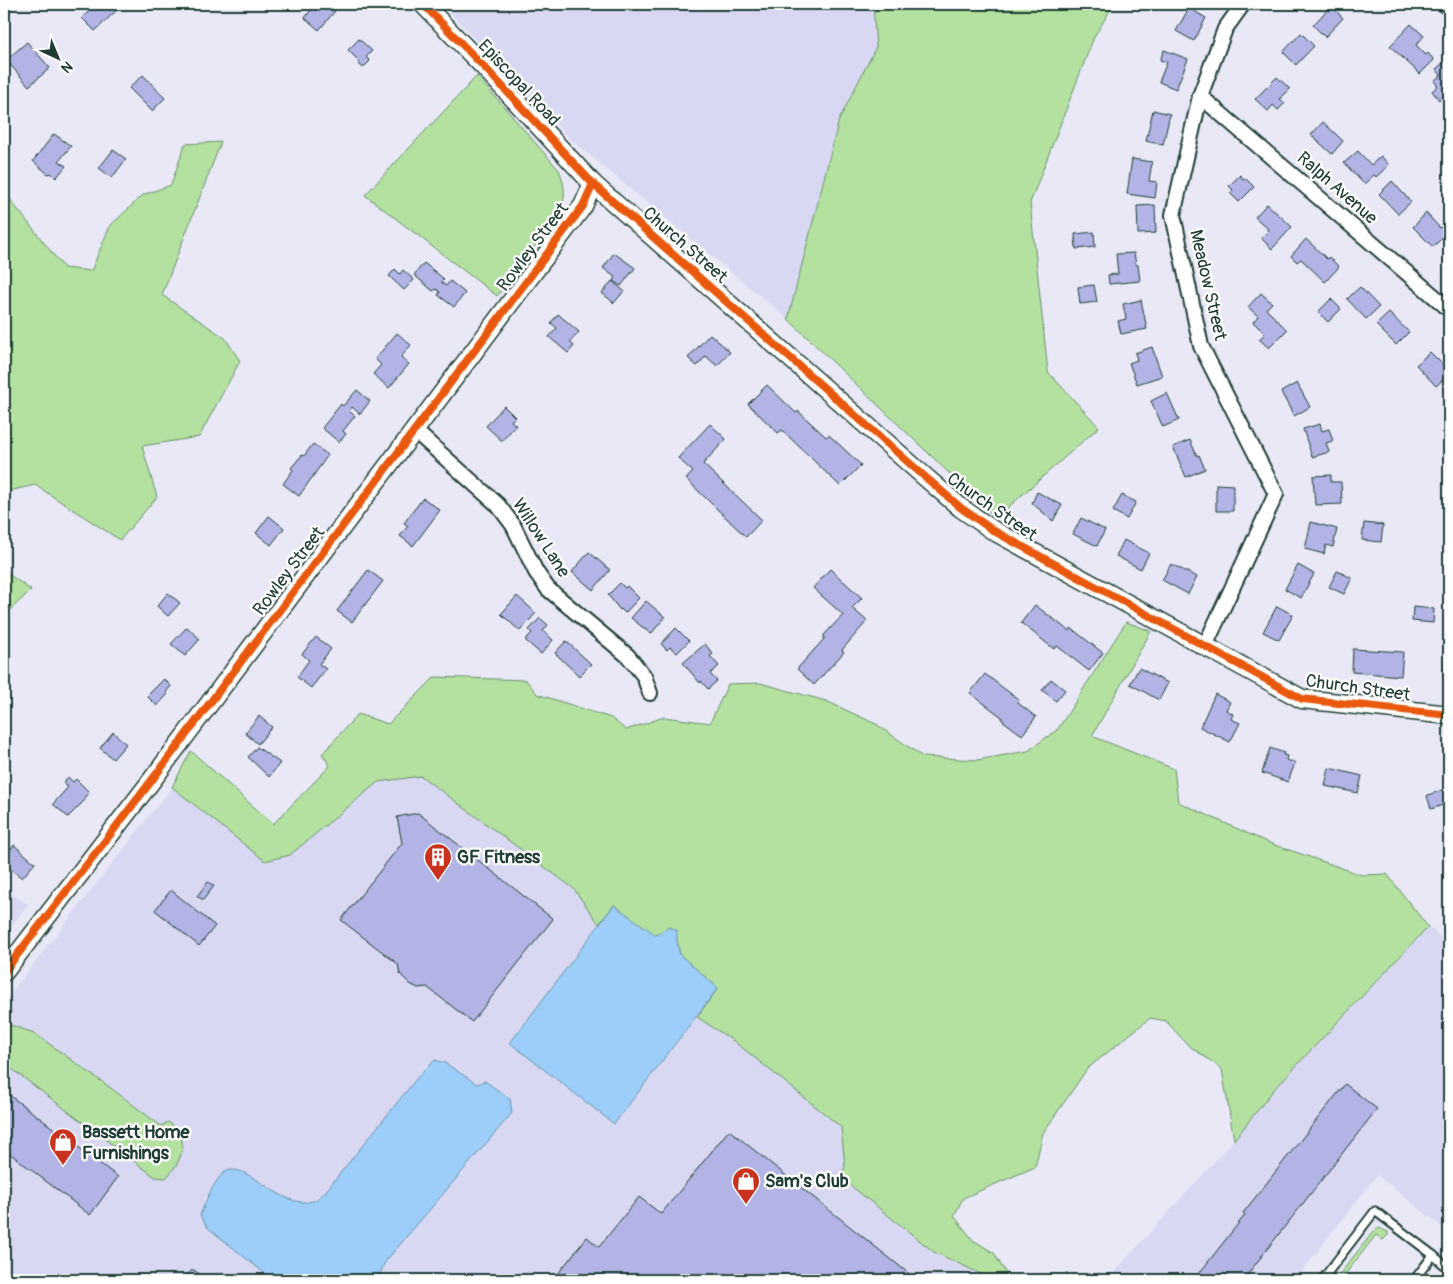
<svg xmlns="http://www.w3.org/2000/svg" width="1453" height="1284" font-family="Pangolin,sans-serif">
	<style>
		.built { fill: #d8d8f2 }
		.green { fill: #b4e1a0; stroke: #6a8f6a }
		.water { fill: #9ccef9; stroke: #6a94aa }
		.building { fill: #b1b4e5; stroke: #1f3d34 }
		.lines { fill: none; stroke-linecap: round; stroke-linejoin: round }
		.service-casing { stroke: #1f3d34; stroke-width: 11 }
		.minor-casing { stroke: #1f3d34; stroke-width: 18 }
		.tertiary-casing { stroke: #1f3d34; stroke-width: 21 }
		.service { stroke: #fff; stroke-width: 7 }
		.minor { stroke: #fff; stroke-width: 14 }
		.tertiary { stroke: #fff; stroke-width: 18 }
		.cycleway-casing { stroke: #fff; stroke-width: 11 }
		.cycleway { stroke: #e8590c; stroke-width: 8 }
		.labels { text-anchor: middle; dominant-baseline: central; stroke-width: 4.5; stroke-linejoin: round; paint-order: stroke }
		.street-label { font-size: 18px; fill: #1f3d34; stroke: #fff }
		.poi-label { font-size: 18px; font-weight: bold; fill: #1f3d34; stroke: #fff; text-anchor: start }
	</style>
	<rect width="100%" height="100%" fill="#e8e8f7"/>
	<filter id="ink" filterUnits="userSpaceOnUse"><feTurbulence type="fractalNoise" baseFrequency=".02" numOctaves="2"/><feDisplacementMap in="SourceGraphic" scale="10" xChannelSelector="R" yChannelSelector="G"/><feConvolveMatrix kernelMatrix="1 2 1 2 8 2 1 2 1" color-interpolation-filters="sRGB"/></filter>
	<g filter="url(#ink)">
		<g class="built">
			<polygon points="442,4 873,4 876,47 839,120 788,319 569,138"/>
			<polygon points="421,776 573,888 599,924 510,1043 614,1124 697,1017 735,1042 841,1127 845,1166 842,1178 934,1252 994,1280 4,1280 4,1002 172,787 265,861 290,855 378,782"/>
			<polygon points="4,889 28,904 4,937"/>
			<polygon points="1428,927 1449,944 1449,1232 1377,1175 1295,1280 1107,1280 1234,1140 1275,1088"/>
		</g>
		<g class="green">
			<polygon points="873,4 1114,4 1094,37 1030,203 1048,372 1099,427 996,518 788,319 839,120 876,47"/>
			<path d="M 477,76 L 559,170 C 566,187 566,199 559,215 L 497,296 L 365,195 Z"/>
			<polygon points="221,142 162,295 225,338 240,361 199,437 142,446 157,497 120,540 35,485 4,492 4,181 11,201 64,268 91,271 110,226 143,195 171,185 185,144"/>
			<polygon points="4,571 31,590 4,616"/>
			<polygon points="1126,622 1151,631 1092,736 1174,769 1178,802 1269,843 1362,875 1387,874 1428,927 1275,1088 1234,1140 1222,1069 1188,1045 1166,1021 1150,1018 1087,1069 1043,1133 1035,1167 963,1198 954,1216 973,1240 994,1253 1005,1272 1014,1280 994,1280 934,1252 841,1178 845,1166 841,1127 735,1042 697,1017 718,988 680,955 677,941 669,927 656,936 614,905 599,924 573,888 421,776 378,782 290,855 265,861 172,787 191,751 273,824 330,766 322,754 358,714 388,724 435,677 526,680 537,694 611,718 626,730 664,717 710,723 728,684 760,683 826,701 876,724 923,757 977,760 1028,751 1058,729"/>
			<path d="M 4,1023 L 34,1033 L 108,1086 L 161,1126 L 168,1122 C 192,1137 182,1162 166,1178 L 155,1177 L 4,1063 Z"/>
			<polygon points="1379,1228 1388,1232 1388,1235 1383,1240 1376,1235 1343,1277 1346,1280 1335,1280 1373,1232"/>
		</g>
		<g class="water">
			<polygon points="614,905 656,935 669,927 677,930 677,941 680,955 718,988 614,1124 510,1043"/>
			<path d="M 435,1060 L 445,1063 L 477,1084 L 485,1081 L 510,1099 L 512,1113 L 385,1262 L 379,1276 L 382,1280 L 273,1280 L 207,1227 L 200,1215 C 205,1203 214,1180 225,1172 C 246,1159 282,1211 313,1201 C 317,1200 322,1194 325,1192 L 417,1078 Z"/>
		</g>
		<g class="building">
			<polygon points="96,4 115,4 119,8 95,31 82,18"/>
			<polygon points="315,4 321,9 325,4 335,11 319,30 305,18"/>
			<polygon points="1331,6 1343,18 1325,37 1313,25"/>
			<polygon points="1189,8 1206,18 1194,41 1176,31"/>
			<polygon points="1411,24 1424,36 1416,45 1426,55 1428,53 1434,60 1420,74 1390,46"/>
			<polygon points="1301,33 1314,46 1296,65 1283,52"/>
			<polygon points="359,39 372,51 366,57 370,61 363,68 358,63 359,61 348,50"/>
			<polygon points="27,42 50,68 29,86 6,60"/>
			<polygon points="1164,50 1188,59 1176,89 1159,82 1167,62 1160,60"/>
			<polygon points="1449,58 1449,91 1439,100 1432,91 1438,86 1434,81 1441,75 1436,69"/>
			<polygon points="143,75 165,98 152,111 129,88"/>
			<polygon points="1277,77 1290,89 1280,99 1285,103 1278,110 1273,105 1268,111 1255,99"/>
			<polygon points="1153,110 1170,114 1163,145 1146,141"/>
			<polygon points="1323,122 1343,141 1332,154 1311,135"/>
			<polygon points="54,134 71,146 59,161 66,166 56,178 51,173 48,174 33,161"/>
			<polygon points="113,150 126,159 112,178 99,168"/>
			<polygon points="1358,151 1371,165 1381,156 1389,165 1376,177 1374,175 1364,184 1344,163"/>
			<polygon points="1132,159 1152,162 1149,181 1157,182 1155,198 1127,194"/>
			<polygon points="1240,175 1243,179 1245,178 1254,187 1239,202 1230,193 1233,190 1229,186"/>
			<polygon points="1392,181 1411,202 1398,214 1379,194"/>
			<polygon points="1267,204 1292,227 1272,249 1261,238 1269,230 1255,217"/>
			<polygon points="1155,205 1156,233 1138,234 1137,206"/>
			<polygon points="1426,213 1440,228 1448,221 1449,222 1449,234 1445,238 1444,236 1433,247 1413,227"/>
			<polygon points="1094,232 1095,247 1076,249 1075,234"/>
			<polygon points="1306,239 1327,259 1329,257 1339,267 1325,282 1301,259 1297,262 1291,256"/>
			<polygon points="614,253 635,268 621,286 613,281 616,278 603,268"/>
			<polygon points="1134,253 1136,265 1138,265 1140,281 1109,284 1108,275 1118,274 1116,254"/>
			<polygon points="424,263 444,279 441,282 446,286 450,281 465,293 454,307 438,295 440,292 436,289 433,291 414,275"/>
			<polygon points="395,269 400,274 403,270 414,280 404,290 389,276"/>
			<polygon points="612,281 624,291 614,303 602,293"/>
			<polygon points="1094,285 1097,302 1080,304 1078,287"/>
			<polygon points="1360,287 1379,307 1366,319 1347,299"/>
			<polygon points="1261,293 1272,303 1266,309 1287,330 1269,348 1259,339 1265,334 1253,322 1258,316 1248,307"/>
			<polygon points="1331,299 1341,309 1328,322 1318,312"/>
			<polygon points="1141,300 1147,329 1121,334 1118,321 1126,319 1123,304"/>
			<polygon points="1389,313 1409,332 1396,345 1376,325"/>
			<polygon points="558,314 579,332 570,342 574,346 568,353 549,337 557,328 551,323"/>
			<polygon points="397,333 411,345 401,357 409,364 389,388 373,374 381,365 375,359"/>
			<polygon points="710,334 730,352 717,366 706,356 697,366 688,358"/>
			<polygon points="1152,347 1162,376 1137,384 1129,363 1137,360 1135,353"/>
			<polygon points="1430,352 1449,371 1449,374 1436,386 1416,365"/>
			<polygon points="1297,383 1310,407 1294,416 1281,392"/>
			<polygon points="767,385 796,413 798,411 826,437 829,435 861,465 840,486 782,430 778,433 748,404"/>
			<polygon points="357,390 370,401 360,414 352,407 349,411 355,416 343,431 346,434 339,442 322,428 341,404 343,406"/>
			<polygon points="1167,393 1179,420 1163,427 1151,401"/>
			<polygon points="504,406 515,417 511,421 516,425 502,441 486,426"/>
			<polygon points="710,424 726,439 703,464 762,520 746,537 686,479 693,472 678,458"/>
			<polygon points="1320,424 1322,431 1329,429 1333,441 1326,443 1329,452 1312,457 1303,429"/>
			<polygon points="1190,440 1197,456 1199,455 1205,469 1186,477 1173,447"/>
			<polygon points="313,444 328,455 299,496 283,484 293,470 291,468 302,455 304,456"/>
			<polygon points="1331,475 1331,482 1341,482 1342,504 1315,505 1313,476"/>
			<polygon points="1216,484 1233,485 1233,511 1216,511"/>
			<polygon points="1037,492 1062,505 1053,521 1032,503"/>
			<polygon points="1122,495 1136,502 1127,519 1113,511"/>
			<polygon points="423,498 440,510 413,546 400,536 408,526 404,523"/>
			<polygon points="269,516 284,528 271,545 256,533"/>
			<polygon points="1081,518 1105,530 1097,546 1073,534"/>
			<polygon points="1311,522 1337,529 1333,547 1326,545 1324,554 1305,549"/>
			<polygon points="1364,523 1383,525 1381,542 1362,540"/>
			<polygon points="1124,540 1149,553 1141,569 1116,556"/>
			<polygon points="589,552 610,570 593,590 572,572"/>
			<polygon points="1171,564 1197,577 1188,594 1162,580"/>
			<polygon points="1298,565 1314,574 1301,598 1285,589"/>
			<polygon points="830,569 862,598 852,608 867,621 842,650 844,652 814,685 797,669 824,639 824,635 843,615 813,588"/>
			<polygon points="368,570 383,581 352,622 337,611"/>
			<polygon points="1337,571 1352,578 1344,594 1329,587"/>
			<polygon points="620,583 625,588 627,586 639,598 625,613 621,609 620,610 608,595"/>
			<polygon points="168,593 180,603 168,616 157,606"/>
			<polygon points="517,596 536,613 520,631 501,614"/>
			<polygon points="646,601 665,617 651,634 631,618"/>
			<polygon points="1035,605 1069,631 1071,628 1103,653 1089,671 1057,646 1054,649 1021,623"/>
			<polygon points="1277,606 1293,615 1279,640 1263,632"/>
			<polygon points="1413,607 1434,609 1433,623 1412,621"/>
			<polygon points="540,618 548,625 543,631 553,640 541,654 525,640 532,633 529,630"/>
			<polygon points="187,627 200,639 185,656 171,644"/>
			<polygon points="676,628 689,641 677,653 670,647 667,650 661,644"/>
			<polygon points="316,637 331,649 319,664 326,669 311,688 297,677 309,660 302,654"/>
			<polygon points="566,641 591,664 579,676 555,653"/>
			<polygon points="705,644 713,654 710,656 719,666 710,674 717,681 708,689 701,681 700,683 683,663"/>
			<polygon points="1448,646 1449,646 1449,677 1443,677 1445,659 1447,659"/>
			<polygon points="1353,649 1403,652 1401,676 1352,672"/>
			<polygon points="1139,668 1168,683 1159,700 1130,684"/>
			<polygon points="985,674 1019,700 1018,703 1036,717 1022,735 1002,720 1002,717 970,693"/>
			<polygon points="164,679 171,686 166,692 168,694 157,706 147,696"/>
			<polygon points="1051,679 1065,690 1056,701 1042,690"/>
			<polygon points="1215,694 1230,702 1226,710 1233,714 1231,719 1240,723 1230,742 1200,727"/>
			<polygon points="259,716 272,727 258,744 245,733"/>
			<polygon points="113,732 126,744 113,759 100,748"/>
			<polygon points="257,747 280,763 269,777 248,757"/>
			<polygon points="1270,748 1284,753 1283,755 1287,756 1286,760 1295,763 1288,782 1262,773"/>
			<polygon points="1329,768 1362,776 1358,793 1325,786"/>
			<polygon points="68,777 73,782 76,779 89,792 84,798 86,799 68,817 53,804 68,787 63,783"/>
			<polygon points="1445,789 1449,803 1431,809 1427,796 1428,795"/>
			<polygon points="418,813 553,919 472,1022 427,987 418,988 410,984 400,974 398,964 341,920 402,843 397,817"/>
			<polygon points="6,844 11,849 14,845 35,863 22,878 8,867 4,872 4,847"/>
			<polygon points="208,882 214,886 203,900 197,896"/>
			<polygon points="171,890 215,926 199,946 155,910"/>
			<polygon points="1345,1084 1377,1109 1243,1280 1194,1280 1245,1215 1243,1213"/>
			<polygon points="4,1091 118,1177 90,1215 4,1149"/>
			<polygon points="729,1130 917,1280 553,1280 587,1237 599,1247 639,1197 661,1214"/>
			<polygon points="192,1270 194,1270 207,1280 183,1280"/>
		</g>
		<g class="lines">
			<g class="service-casing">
				<g id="service">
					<polyline points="11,1280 27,1278 30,1280"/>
					<polyline points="1322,1280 1375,1211 1433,1255"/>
					<polyline points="1414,1280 1433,1255 1449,1269"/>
				</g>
			</g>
			<g class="minor-casing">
				<g id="minor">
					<polyline points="1444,4 1449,9"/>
					<polyline points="1200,96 1449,309"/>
					<polyline points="414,430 498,505 513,525 536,572 548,589 628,656 644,676 650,693"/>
					<polyline points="1205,646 1276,494 1201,346 1173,215 1200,96 1225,29 1243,4"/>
				</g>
			</g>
			<g class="tertiary-casing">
				<g id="tertiary">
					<polyline points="423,4 487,70 593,184 924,476 961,508 994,531 1302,699 1449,715"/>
					<polyline points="4,972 149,784 583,206 593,184"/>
				</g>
			</g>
			<use href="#service" class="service"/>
			<use href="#minor" class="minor"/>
			<use href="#tertiary" class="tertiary"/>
			<g class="cycleway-casing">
				<g id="cycleway">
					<polyline points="423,4 487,70 593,184 924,476 961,508 994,531 1302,699 1449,715"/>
					<polyline points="4,972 149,784 583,206 593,184"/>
				</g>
			</g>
			<use href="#cycleway" class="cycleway"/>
		</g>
	</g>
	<defs>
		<g id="building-pin" transform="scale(1.4375)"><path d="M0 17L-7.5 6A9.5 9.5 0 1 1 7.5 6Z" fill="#c8321e" stroke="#fff"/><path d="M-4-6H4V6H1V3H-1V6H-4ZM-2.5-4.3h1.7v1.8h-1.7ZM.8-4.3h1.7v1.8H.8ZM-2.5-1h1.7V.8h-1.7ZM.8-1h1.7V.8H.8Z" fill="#fff"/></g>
		<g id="shop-pin" transform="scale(1.4375)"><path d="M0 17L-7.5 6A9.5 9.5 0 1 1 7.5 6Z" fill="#c8321e" stroke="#fff"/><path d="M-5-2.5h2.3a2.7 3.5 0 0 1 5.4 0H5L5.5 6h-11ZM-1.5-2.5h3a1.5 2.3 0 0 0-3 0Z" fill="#fff"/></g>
	</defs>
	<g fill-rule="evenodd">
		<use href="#building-pin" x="438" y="857"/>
		<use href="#shop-pin" x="63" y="1142"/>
		<use href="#shop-pin" x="746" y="1181"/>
	</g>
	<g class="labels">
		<g class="street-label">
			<text transform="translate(519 83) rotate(47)">Episcopal Road</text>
			<text transform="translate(1337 188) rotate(41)">Ralph Avenue</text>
			<text transform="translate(685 245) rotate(41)">Church Street</text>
			<text transform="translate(533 247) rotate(-53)">Rowley Street</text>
			<text transform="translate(1208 285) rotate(77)">Meadow Street</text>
			<text transform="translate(992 507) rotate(35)">Church Street</text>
			<text transform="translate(541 538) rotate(57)">Willow Lane</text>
			<text transform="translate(289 571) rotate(-53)">Rowley Street</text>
			<text transform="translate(1358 688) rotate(8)">Church Street</text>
		</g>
		<g class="poi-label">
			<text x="457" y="857">GF Fitness</text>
			<text x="82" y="1132">Bassett Home<tspan x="82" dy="21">Furnishings</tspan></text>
			<text x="765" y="1181">Sam's Club</text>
		</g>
	</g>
	<rect width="1453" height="1284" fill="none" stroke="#fff" stroke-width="20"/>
	<rect x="10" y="10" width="1433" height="1264" fill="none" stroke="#1f3d34" stroke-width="2" filter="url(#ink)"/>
	<g transform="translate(58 58) rotate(136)" stroke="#ffffff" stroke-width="4" paint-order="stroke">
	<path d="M0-4L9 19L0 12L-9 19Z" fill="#1f3d34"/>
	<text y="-8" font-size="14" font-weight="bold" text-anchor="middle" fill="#1f3d34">N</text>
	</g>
</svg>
